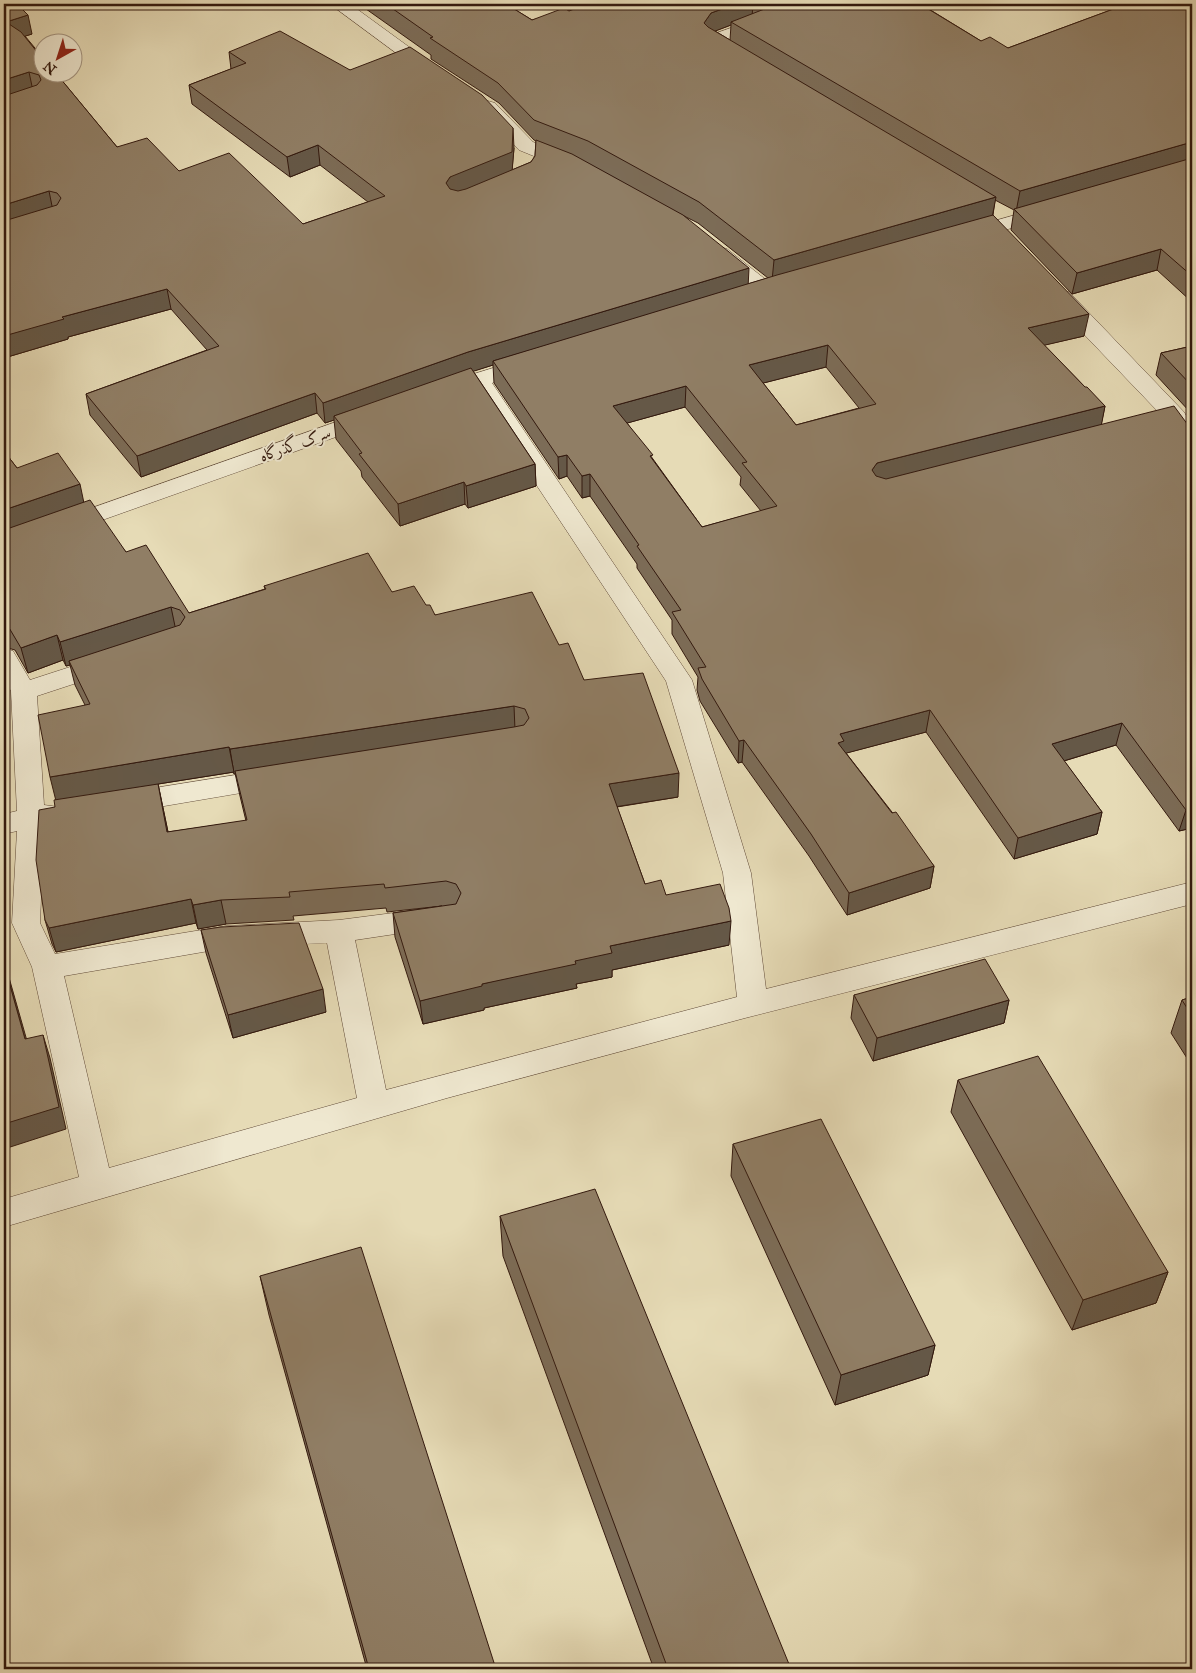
<svg xmlns="http://www.w3.org/2000/svg" width="1196" height="1673" font-family="'IM FELL Great Primer',Amiri,serif">
	<style>
		.lines { fill: none; stroke-linecap: round; stroke-linejoin: round }
		.minor-casing { stroke: #604a38; stroke-width: 1 }
		.minor { fill: #efe8d0; fill-rule: evenodd }
		.wall { fill: #7c6c57; stroke: #33190e; fill-rule: evenodd }
		.shaded-wall { fill: #655847; stroke: #33190e }
		.building { fill: #907e65; stroke: #33190e; fill-rule: evenodd }
		.labels { text-anchor: middle; dominant-baseline: central; stroke-width: 4; stroke-linejoin: round; paint-order: stroke }
		.far-street-label { font-size: 16px; fill: #33190e; stroke: #efe8d0 }
	</style>
	<rect width="100%" height="100%" fill="#e6dbb6"/>
	<filter id="stains"><feTurbulence type="fractalNoise" baseFrequency=".004" numOctaves="4"/><feColorMatrix values="0 0 0 0 .2 0 0 0 0 .09 0 0 0 0 .02 0 0 0 .5 -.17"/></filter>
	<radialGradient id="worn" r=".72"><stop offset=".6" stop-color="#630" stop-opacity="0"/><stop offset="1" stop-color="#630" stop-opacity=".3"/></radialGradient>
	<g class="lines">
		<g class="minor-casing">
			<g id="minor">
				<polygon points="330,4 350,4 442,71 440,75 426,75"/>
				<polygon points="759,18 765,19 768,23 765,27 726,42 746,57 744,61 730,61 705,42 711,35"/>
				<polygon points="488,101 495,103 533,142 577,160 580,164 577,168 563,168 519,150 478,107 481,103"/>
				<polygon points="1047,206 1054,208 1057,212 1054,216 966,241 959,239 956,235 959,231"/>
				<polygon points="720,247 727,249 775,287 779,291 775,295 768,297 761,295 713,257 710,253 713,249"/>
				<polygon points="1061,291 1069,292 1184,412 1192,426 1192,448 1184,446 1166,420 1053,302 1050,297 1053,292"/>
				<path d="M 529,357 L 537,359 L 540,364 L 537,369 L 492,383 L 692,680 L 751,873 L 766,989 L 1192,882 L 1192,904 L 745,1018 L 447,1098 L 4,1227 L 4,1199 L 79,1177 L 32,967 L 12,923 L 17,831 L 4,834 L 4,814 L 17,811 L 11,691 L 4,678 L 4,648 L 13,651 L 30,680 L 110,654 L 119,657 L 123,663 L 119,669 L 37,696 L 44,805 L 59,807 L 63,814 L 59,821 L 44,825 L 40,923 L 55,954 L 226,926 L 339,920 L 432,908 L 442,911 L 446,919 L 442,927 L 355,940 L 386,1090 L 737,997 L 723,873 L 666,681 L 473,389 L 443,398 L 435,396 L 432,391 L 435,386 ZM 327,943 L 357,1098 L 109,1168 L 64,976 L 226,948 Z"/>
				<polygon points="370,410 378,412 381,417 378,422 4,555 4,539"/>
				<polygon points="273,769 282,772 286,779 282,786 123,813 113,810 109,803 113,796 123,793"/>
			</g>
		</g>
		<use href="#minor" class="minor"/>
	</g>
	<g class="wall">
		<path d="M 4,4 L 32,34 L 25,36 L 117,147 L 179,171 L 303,224 L 368,202 L 320,165 L 290,177 L 192,104 L 189,85 L 231,69 L 229,52 L 350,70 L 514,148 L 512,170 L 531,162 L 535,156 L 536,141 L 534,140 L 499,103 L 431,59 L 431,55 L 359,4 L 506,4 L 532,20 L 569,11 L 587,4 L 930,4 L 924,6 L 981,41 L 1008,48 L 1119,7 L 1113,4 L 1192,4 L 1192,302 L 1157,270 L 1072,294 L 1011,230 L 1014,210 L 995,200 L 993,215 L 1084,336 L 1044,345 L 1085,387 L 1105,406 L 1101,425 L 1188,425 L 1192,426 L 1192,828 L 1179,831 L 1116,745 L 1064,761 L 1102,812 L 1097,834 L 1014,859 L 926,732 L 846,753 L 934,866 L 930,888 L 847,915 L 809,856 L 742,762 L 738,763 L 700,701 L 697,690 L 698,677 L 672,634 L 672,620 L 637,568 L 637,564 L 590,496 L 582,498 L 567,476 L 559,479 L 494,383 L 493,365 L 473,371 L 535,464 L 536,486 L 468,508 L 465,504 L 400,526 L 362,477 L 361,471 L 336,439 L 334,420 L 325,423 L 317,413 L 141,477 L 90,415 L 86,394 L 207,350 L 171,309 L 68,337 L 68,339 L 4,358 ZM 731,25 L 730,40 L 715,31 ZM 684,216 L 698,223 L 768,278 L 748,284 ZM 826,367 L 859,408 L 796,425 L 763,383 ZM 685,407 L 741,477 L 740,485 L 761,511 L 702,527 L 627,423 Z"/>
		<polygon points="1192,346 1192,423 1189,417 1190,412 1156,375 1161,353"/>
		<path d="M 4,451 L 17,468 L 84,502 L 126,552 L 189,613 L 265,589 L 264,586 L 392,592 L 426,605 L 435,615 L 559,645 L 584,680 L 678,797 L 617,807 L 645,884 L 666,895 L 729,945 L 612,970 L 612,977 L 576,984 L 577,988 L 484,1008 L 484,1010 L 423,1024 L 395,937 L 393,913 L 442,906 L 387,912 L 386,908 L 293,916 L 294,920 L 226,924 L 198,929 L 196,923 L 56,952 L 52,944 L 45,920 L 56,800 L 85,705 L 75,685 L 70,665 L 66,666 L 63,660 L 28,673 L 15,650 L 4,647 ZM 234,772 L 234,774 L 235,773 L 240,796 L 246,821 L 168,832 L 158,784 Z"/>
		<polygon points="201,930 326,1012 233,1038 206,953"/>
		<polygon points="854,995 1009,1000 1004,1023 873,1061 851,1018"/>
		<polygon points="1192,997 1192,1066 1171,1033 1182,1000"/>
		<polygon points="958,1080 1168,1272 1156,1303 1072,1330 951,1112"/>
		<polygon points="733,1144 935,1345 928,1375 835,1405 731,1176"/>
		<polygon points="500,1216 791,1669 654,1669 503,1256"/>
		<polygon points="260,1276 496,1669 367,1669 269,1315"/>
	</g>
	<g class="shaded-wall">
		<polygon points="736,4 753,4 752,17 731,22 731,25 710,33 704,23 711,13"/>
		<polygon points="904,4 930,4 903,15"/>
		<polygon points="28,15 32,34 10,41 6,22"/>
		<polygon points="29,72 33,91 4,101 4,80"/>
		<polygon points="513,128 514,148 512,172 451,197 446,183 450,177"/>
		<polygon points="1192,142 1192,159 1191,162 1016,212 1020,191"/>
		<polygon points="318,145 320,165 290,177 287,157"/>
		<polygon points="49,191 53,211 4,226 4,205"/>
		<polygon points="996,197 992,218 772,281 774,260"/>
		<polygon points="1161,249 1157,270 1072,294 1077,273"/>
		<polygon points="749,268 748,288 493,361 493,365 334,416 334,420 325,423 323,403 468,352"/>
		<polygon points="167,289 171,309 68,337 68,339 4,358 4,336 62,317"/>
		<polygon points="1089,314 1084,336 1024,350 1028,328"/>
		<polygon points="828,345 826,367 748,387 749,365"/>
		<polygon points="686,386 685,407 613,427 613,406"/>
		<polygon points="315,393 317,413 141,477 137,456"/>
		<polygon points="1105,406 1101,427 875,485 872,470 877,463"/>
		<polygon points="567,455 567,476 559,479 558,457"/>
		<polygon points="535,464 536,486 468,508 466,486"/>
		<polygon points="590,474 590,496 582,498 582,476"/>
		<polygon points="464,482 465,504 400,526 398,504"/>
		<polygon points="80,484 85,508 4,537 4,510"/>
		<polygon points="171,607 176,631 69,661 70,665 66,666 60,642"/>
		<polygon points="57,635 63,660 28,673 21,648"/>
		<polygon points="514,706 515,730 234,774 230,749"/>
		<polygon points="930,710 926,732 843,754 836,764 840,734"/>
		<polygon points="1122,723 1116,745 1047,766 1052,744"/>
		<polygon points="744,740 742,762 738,763 739,741"/>
		<polygon points="229,747 234,772 158,784 173,856 56,801 50,777"/>
		<polygon points="679,773 678,797 608,808 609,784"/>
		<polygon points="1192,808 1192,828 1179,831 1186,810"/>
		<polygon points="1102,812 1097,834 1014,859 1018,838"/>
		<polygon points="934,866 930,888 847,915 849,893"/>
		<polygon points="191,899 196,923 56,952 49,928"/>
		<polygon points="221,900 226,924 198,929 193,905"/>
		<polygon points="731,921 729,945 612,970 612,977 576,984 577,988 484,1008 484,1010 423,1024 420,1001 482,984 575,961 610,946"/>
		<polygon points="4,960 33,1062 25,1039 4,964"/>
		<polygon points="323,989 326,1012 233,1038 228,1015"/>
		<polygon points="1009,1000 1004,1023 873,1061 877,1038"/>
		<polygon points="43,1035 50,1058 66,1129 4,1149 4,1124"/>
		<polygon points="1168,1272 1156,1303 1072,1330 1083,1300"/>
		<polygon points="935,1345 928,1375 835,1405 841,1375"/>
	</g>
	<g class="building">
		<polygon points="4,4 17,4 28,15 6,22 21,32 42,58 42,72 55,72 117,147 147,138 179,171 229,153 303,224 385,196 318,145 287,157 189,85 246,63 229,52 280,31 350,70 410,47 482,95 513,128 512,152 450,177 446,183 450,189 458,191 466,189 531,162 535,156 536,140 572,154 683,215 749,268 468,352 323,403 315,393 137,456 86,394 219,346 167,289 62,317 64,319 4,336 4,221 57,205 61,198 57,193 49,191 4,205 4,96 37,85 41,80 39,75 29,72 4,80"/>
		<polygon points="386,4 506,4 532,20 564,8 569,11 587,4 736,4 711,13 704,23 708,27 996,197 774,260 699,202 588,141 534,120 498,83 430,38 433,37"/>
		<polygon points="771,4 920,4 981,41 990,37 1008,48 1127,4 1188,4 1192,6 1192,142 1020,191 731,22 767,8"/>
		<polygon points="1192,158 1192,276 1161,249 1077,273 1014,209"/>
		<path d="M 993,215 L 1089,314 L 1028,328 L 1085,387 L 1087,387 L 1105,406 L 877,463 L 872,470 L 876,476 L 886,479 L 1174,406 L 1188,425 L 1192,426 L 1192,808 L 1186,810 L 1122,723 L 1052,744 L 1102,812 L 1018,838 L 930,710 L 840,734 L 844,741 L 838,743 L 892,813 L 896,812 L 934,866 L 849,893 L 811,834 L 744,740 L 739,741 L 702,679 L 698,668 L 706,667 L 672,612 L 681,610 L 637,546 L 639,545 L 590,474 L 582,476 L 567,455 L 558,457 L 493,361 L 777,275 ZM 828,345 L 876,404 L 796,425 L 749,365 ZM 686,386 L 747,462 L 742,463 L 777,506 L 702,527 L 650,456 L 653,455 L 613,406 Z"/>
		<polygon points="1192,346 1192,386 1161,353"/>
		<polygon points="471,368 535,464 466,486 464,482 398,504 359,454 362,453 334,416"/>
		<polygon points="4,451 17,468 58,453 80,484 4,510"/>
		<polygon points="90,500 126,552 146,545 189,613 266,589 264,586 368,553 392,592 414,586 426,605 430,605 435,615 532,592 559,645 568,643 584,680 643,673 679,773 609,784 645,884 661,880 666,895 720,884 729,908 731,921 610,946 612,953 575,961 576,964 482,984 482,986 420,1001 393,913 456,904 461,893 456,884 446,881 385,888 384,884 289,892 290,897 221,900 193,905 191,899 49,928 45,920 36,860 39,810 55,807 54,800 158,784 167,832 247,820 235,771 514,727 524,725 529,718 525,709 514,706 230,749 229,747 50,777 38,715 90,704 69,661 180,625 185,617 180,610 171,607 60,642 57,635 21,648 8,626 4,624 4,530"/>
		<polygon points="299,923 323,989 228,1015 201,930 221,927"/>
		<polygon points="985,959 1009,1000 877,1038 854,995"/>
		<polygon points="4,964 25,1039 43,1035 59,1107 4,1124"/>
		<polygon points="1192,997 1192,1016 1182,1000"/>
		<polygon points="1038,1056 1168,1272 1083,1300 958,1080"/>
		<polygon points="821,1119 935,1345 841,1375 733,1144"/>
		<polygon points="595,1189 791,1669 668,1669 500,1216"/>
		<polygon points="361,1247 496,1669 369,1669 260,1276"/>
	</g>
	<g class="labels">
		<g class="far-street-label">
			<text transform="translate(295 444) rotate(-20)">سرک گذرگاه</text>
		</g>
	</g>
	<rect width="1196" height="1673" fill="none" stroke="#e6dbb6" stroke-width="20"/>
	<rect x="5" y="5" width="1186" height="1663" fill="none" stroke="#33190e" stroke-width="2.5"/>
	<rect x="10" y="10" width="1176" height="1653" fill="none" stroke="#33190e"/>
	<g transform="translate(58 58) rotate(219)"><circle r="24" fill="#efe8d0" stroke="#a49582"/>
	<path d="M0-4L9 19L0 12L-9 19Z" fill="#8f2418"/>
	<text y="-8" font-size="14" font-weight="bold" text-anchor="middle" fill="#33190e">N</text>
	</g>
	<rect width="100%" height="100%" filter="url(#stains)"/>
	<rect width="100%" height="100%" fill="url(#worn)"/>
</svg>
